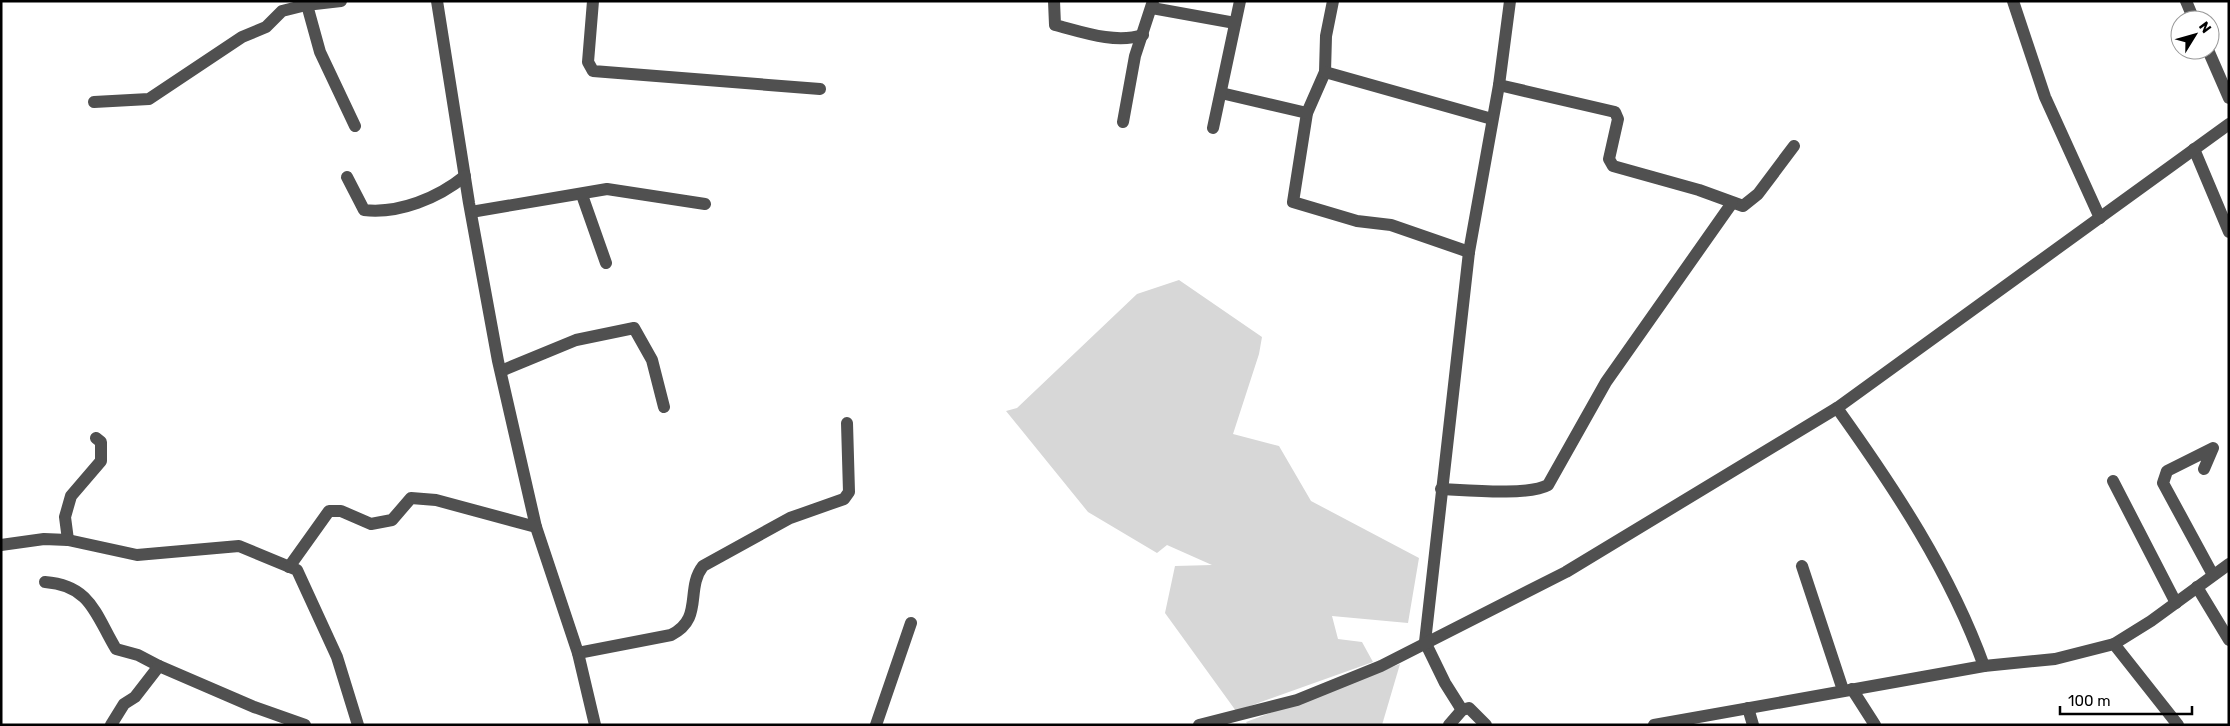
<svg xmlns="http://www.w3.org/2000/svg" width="2230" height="726" font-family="Rubik,sans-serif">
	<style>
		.green { fill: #d7d7d7 }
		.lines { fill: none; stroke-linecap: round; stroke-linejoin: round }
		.minor { stroke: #505050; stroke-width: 12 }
	</style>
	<rect width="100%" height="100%" fill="#fff"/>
	<g class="green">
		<polygon points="1179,280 1262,337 1259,354 1233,434 1279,446 1311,501 1419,558 1408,623 1332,616 1338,639 1362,642 1373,662 1236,711 1165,613 1175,566 1212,565 1167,545 1157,553 1088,512 1006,411 1017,408 1137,294"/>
		<polygon points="1400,664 1382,725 1248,725 1246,722"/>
	</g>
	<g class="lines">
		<g class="minor">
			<polyline points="437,1 469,203 498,361 536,527 578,653 595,725"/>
			<polyline points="593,1 588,62 593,71 820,89"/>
			<path d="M 1054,1 L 1055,25 C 1082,32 1115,44 1143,35"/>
			<polyline points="1333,1 1326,36 1325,72 1307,113 1293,202 1357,221 1391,225 1469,252"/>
			<polyline points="2013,1 2045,97 2100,218"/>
			<polyline points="2186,1 2194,20"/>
			<polyline points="307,5 320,52 355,126"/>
			<polyline points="1152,8 1235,23"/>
			<polyline points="2208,50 2229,98"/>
			<polyline points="1325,72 1492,119"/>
			<polyline points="1499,85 1615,112 1618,119 1609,159 1613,166 1699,190 1743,206 1758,194 1794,146"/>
			<polyline points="1221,93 1307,113"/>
			<polyline points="94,102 149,99 242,37 266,27 282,11 306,5 341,1"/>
			<polyline points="1123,122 1135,56 1153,1"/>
			<polyline points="1213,128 1240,1"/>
			<polyline points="2194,149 2229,232"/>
			<path d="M 347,177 L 364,210 C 399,214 438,198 465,176"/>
			<polyline points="582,195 606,263"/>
			<polyline points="471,212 607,189 705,204"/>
			<polyline points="501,371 576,340 634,328 652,360 664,407"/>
			<path d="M 1837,408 C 1895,489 1950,572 1984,666"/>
			<polyline points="2204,469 2213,448 2167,471 2163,483 2213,575"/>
			<polyline points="2113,481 2176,603"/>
			<path d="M 1441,489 C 1465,490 1529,496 1548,485 L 1606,382 L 1732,203"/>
			<polyline points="68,540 65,517 71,496 101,461 101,442 96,438"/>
			<polyline points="1,545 44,539 68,540 137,555 239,546 297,570 337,657 358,725"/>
			<polyline points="1802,566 1843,690"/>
			<polyline points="289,567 329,511 341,511 371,524 392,520 411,498 436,500 536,527"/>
			<path d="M 45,582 C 91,585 96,616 116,649 L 138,655 L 159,666"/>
			<polyline points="2197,587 2229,640"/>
			<polyline points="2114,644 2151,621 2229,564"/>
			<path d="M 578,653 L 671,635 C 704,619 685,589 703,566 L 790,518 L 844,499 L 849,492 L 847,423"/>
			<polyline points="1852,689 1875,725"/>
			<polyline points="1748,708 1753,725"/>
			<polyline points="1462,710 1445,683 1425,642 1469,252 1499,85 1510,1"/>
			<polyline points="111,725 124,704 135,697 159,666 254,707 305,725"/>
			<polyline points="876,725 911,623"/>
			<polyline points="1199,725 1297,700 1381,666 1566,572 1837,408 2229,124"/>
			<polyline points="1449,725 1462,710 1469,708 1486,725"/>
			<polyline points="1654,725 1984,666 2055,659 2114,644 2178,725"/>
		</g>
	</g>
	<rect width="2230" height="726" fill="none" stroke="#000000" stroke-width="5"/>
	<g transform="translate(2195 35) rotate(53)"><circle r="24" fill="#ffffff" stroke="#999999"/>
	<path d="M0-4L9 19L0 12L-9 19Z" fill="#000000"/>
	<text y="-8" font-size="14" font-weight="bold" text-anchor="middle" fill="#000000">N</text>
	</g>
	<path d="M2060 706v8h132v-8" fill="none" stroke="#000000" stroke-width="2.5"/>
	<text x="2068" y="706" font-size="15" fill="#000000" stroke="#ffffff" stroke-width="4" paint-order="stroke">100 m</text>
</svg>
